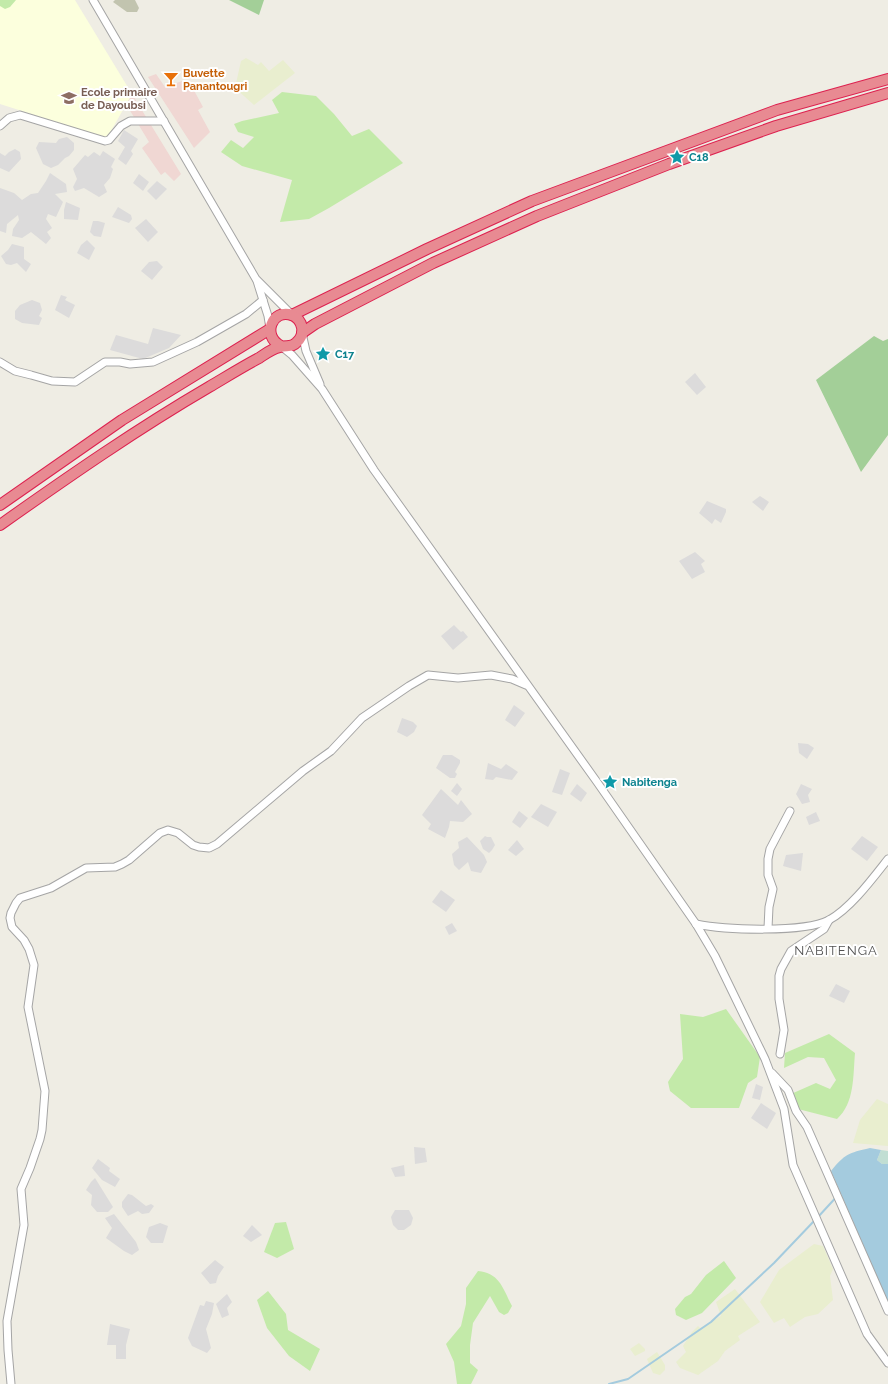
<svg xmlns="http://www.w3.org/2000/svg" width="888" height="1384" font-family="Raleway,sans-serif">
	<style>
		.residential { fill: #dcdbdb }
		.commercial { fill: #f0d7d3 }
		.education { fill: #fcffdd }
		.construction { fill: #c2c4af }
		.farmland { fill: #e9eecf }
		.grass { fill: #c3eaa9 }
		.forest { fill: #a3cf98 }
		.wetland { fill: #c1ded3 }
		.water { fill: #a4cbde }
		.lines { fill: none; stroke-linecap: round; stroke-linejoin: round }
		.stream { stroke: #a4cbde; stroke-width: 2 }
		.minor-casing { stroke: #a5a5a5; stroke-width: 9 }
		.highway-casing { stroke: #dd214f; stroke-width: 12 }
		.minor { stroke: #fff; stroke-width: 7 }
		.highway { stroke: #e88a92; stroke-width: 10 }
		.labels { text-anchor: middle; dominant-baseline: central; stroke-width: 4; stroke-linejoin: round; paint-order: stroke }
		.food-label { font-size: 11px; font-weight: bold; fill: #c56008; stroke: #fff; text-anchor: start }
		.education-label { font-size: 11px; font-weight: bold; fill: #785e54; stroke: #fff; text-anchor: start }
		.culture-label { font-size: 11px; font-weight: bold; fill: #0d838f; stroke: #fff; text-anchor: start }
		.quarter-label { font-size: 13px; letter-spacing: 1px; fill: #515151; stroke: #fff }
	</style>
	<rect width="100%" height="100%" fill="#efede4"/>
	<g class="residential">
		<polygon points="124,130 138,139 131,151 133,154 126,165 118,159 125,147 118,141"/>
		<polygon points="67,137 74,143 74,150 69,156 65,158 58,165 51,168 43,164 36,148 39,142 56,143 59,139"/>
		<polygon points="15,149 20,152 21,159 9,172 0,168 0,153 5,156 9,152"/>
		<polygon points="103,151 115,159 111,167 113,169 110,178 104,185 107,192 99,197 84,188 75,191 73,187 77,179 73,169 85,155 88,157 94,152 100,156"/>
		<polygon points="50,173 66,184 67,192 55,194 63,202 56,217 48,214 46,219 52,228 47,232 51,238 46,244 31,232 22,238 12,236 13,229 19,220 18,215 7,224 6,233 0,231 0,188 14,193 22,200 31,194 38,193 46,181"/>
		<polygon points="139,174 149,182 143,191 133,183"/>
		<polygon points="157,181 167,189 156,200 147,191"/>
		<polygon points="66,202 80,208 78,220 64,219 64,210"/>
		<polygon points="118,207 131,215 132,219 129,223 112,217"/>
		<polygon points="146,219 158,232 148,242 135,228"/>
		<polygon points="93,221 98,221 105,223 101,237 94,236 90,232"/>
		<polygon points="87,240 95,248 89,260 77,253 81,245"/>
		<polygon points="12,244 24,247 24,259 31,264 26,272 17,263 11,265 6,264 1,256 8,250"/>
		<polygon points="157,261 163,267 152,280 141,271 149,262"/>
		<polygon points="61,295 67,297 65,300 75,305 69,318 55,310"/>
		<polygon points="32,300 40,303 42,310 39,316 42,318 39,325 22,323 15,319 15,311 20,305"/>
		<polygon points="153,328 181,335 169,348 143,359 110,350 116,335 148,344"/>
		<polygon points="695,373 706,387 697,395 685,382"/>
		<polygon points="760,496 769,502 763,511 752,502"/>
		<polygon points="707,501 726,509 726,512 721,523 715,519 712,524 699,513"/>
		<polygon points="695,552 705,561 701,564 705,572 692,579 679,561"/>
		<polygon points="454,625 461,632 463,631 468,637 453,650 441,636"/>
		<polygon points="514,705 525,713 515,727 505,720"/>
		<polygon points="402,718 413,722 417,726 414,732 407,737 397,732"/>
		<polygon points="798,743 808,744 814,748 807,759 799,753"/>
		<polygon points="443,755 452,755 460,760 460,763 455,772 457,774 455,778 450,778 436,768"/>
		<polygon points="488,763 501,769 506,764 518,772 512,780 496,777 493,780 485,779"/>
		<polygon points="560,769 570,773 562,795 552,792"/>
		<polygon points="457,783 462,789 457,796 451,791"/>
		<polygon points="577,784 587,793 581,802 570,794"/>
		<polygon points="801,784 812,789 808,795 810,802 802,804 796,794"/>
		<polygon points="441,789 458,805 461,800 472,814 463,822 450,821 449,827 445,838 428,829 431,824 422,815"/>
		<polygon points="541,804 557,812 548,827 531,817"/>
		<polygon points="519,811 528,818 520,828 512,822"/>
		<polygon points="816,812 820,821 809,825 806,817"/>
		<polygon points="485,836 487,837 491,837 495,845 492,850 489,853 483,849 480,841"/>
		<polygon points="862,836 878,847 867,861 851,849"/>
		<polygon points="467,837 484,855 487,862 481,873 471,871 468,862 459,870 454,865 452,854 459,848 458,842"/>
		<polygon points="517,840 524,849 516,856 508,850"/>
		<polygon points="803,853 801,871 783,866 786,855"/>
		<polygon points="441,890 455,900 446,912 432,902"/>
		<polygon points="452,923 457,931 449,935 445,927"/>
		<polygon points="836,984 850,991 844,1003 829,996"/>
		<polygon points="756,1084 763,1087 760,1100 752,1098"/>
		<polygon points="761,1103 776,1113 767,1129 751,1118"/>
		<polygon points="414,1147 425,1148 427,1162 415,1164"/>
		<polygon points="98,1159 110,1168 109,1171 120,1179 115,1187 102,1180 92,1168"/>
		<polygon points="404,1165 405,1176 395,1177 391,1168"/>
		<polygon points="95,1178 113,1207 108,1212 97,1212 91,1205 92,1195 86,1190 91,1182"/>
		<polygon points="128,1194 132,1195 146,1206 151,1204 154,1206 149,1213 142,1214 138,1211 128,1216 122,1207 122,1202"/>
		<polygon points="395,1210 409,1210 413,1218 411,1225 404,1230 398,1230 393,1225 391,1217"/>
		<polygon points="114,1214 136,1242 139,1250 132,1255 124,1251 106,1238 112,1228 105,1218"/>
		<polygon points="160,1223 168,1226 163,1243 151,1243 146,1237 149,1227"/>
		<polygon points="252,1225 262,1235 251,1242 243,1236"/>
		<polygon points="215,1260 224,1267 218,1276 216,1283 210,1284 201,1273"/>
		<polygon points="227,1294 232,1302 227,1308 229,1315 222,1318 216,1304"/>
		<polygon points="206,1301 214,1303 212,1314 206,1329 211,1348 207,1353 192,1346 188,1338 200,1305 204,1306"/>
		<polygon points="110,1324 130,1329 126,1345 126,1359 116,1359 116,1345 107,1345"/>
	</g>
	<g class="commercial">
		<polygon points="156,74 165,87 182,81 190,83 203,107 198,110 210,132 194,148 148,77"/>
		<polygon points="132,94 181,174 174,181 165,172 161,175 142,148 149,142 126,104"/>
	</g>
	<polygon class="education" points="0,0 75,0 132,94 107,138 0,104"/>
	<polygon class="construction" points="115,0 135,0 139,8 137,12 127,12 113,2"/>
	<g class="farmland">
		<polygon points="246,58 258,65 261,62 269,71 283,60 295,73 254,105 235,88 241,61"/>
		<polygon points="877,1099 888,1104 888,1146 853,1143 860,1120"/>
		<polygon points="814,1244 823,1246 833,1269 830,1276 833,1300 818,1314 805,1317 790,1327 784,1318 774,1323 760,1302 779,1270"/>
		<polygon points="735,1289 760,1322 738,1336 740,1340 725,1351 718,1361 698,1375 680,1368 676,1362 686,1352 683,1346 692,1332 698,1326 700,1328 721,1316 716,1302"/>
		<polygon points="639,1343 645,1349 645,1351 635,1356 630,1349"/>
		<polygon points="657,1352 665,1365 665,1370 660,1375 653,1373 647,1359"/>
	</g>
	<g class="grass">
		<polygon points="0,0 16,0 10,7 5,9 0,6"/>
		<polygon points="282,92 316,96 334,114 352,136 369,129 403,163 329,208 309,219 280,222 292,180 242,166 221,152 231,140 243,148 254,137 238,132 234,124 242,121 279,113 272,100"/>
		<polygon points="726,1009 760,1057 757,1077 748,1083 739,1108 691,1108 670,1091 668,1082 683,1059 680,1014 703,1017"/>
		<path d="M 829,1034 L 855,1053 C 853,1075 855,1103 837,1119 L 798,1109 L 791,1094 L 816,1083 L 830,1089 L 836,1080 L 824,1058 L 808,1057 L 784,1068 L 785,1053 Z"/>
		<polygon points="286,1222 294,1249 277,1258 264,1252 275,1223"/>
		<polygon points="724,1261 736,1278 702,1313 686,1320 676,1315 675,1309 685,1297 691,1294 706,1275"/>
		<path d="M 478,1271 C 500,1273 503,1289 512,1306 L 508,1313 L 504,1315 L 499,1312 L 490,1296 L 473,1323 L 470,1345 L 470,1363 L 478,1370 L 471,1384 L 457,1384 L 454,1362 L 446,1344 L 461,1326 L 466,1304 L 466,1288 Z"/>
		<polygon points="268,1291 286,1314 288,1330 320,1349 310,1371 289,1356 267,1328 257,1300"/>
	</g>
	<g class="forest">
		<polygon points="229,0 264,0 259,15"/>
		<polygon points="874,336 883,341 888,339 888,435 861,472 816,380"/>
	</g>
	<polygon class="wetland" points="881,1150 888,1151 888,1164 882,1164 877,1160"/>
	<path class="water" d="M 870,1148 L 881,1150 L 877,1160 L 882,1164 L 888,1164 L 888,1302 L 831,1171 C 845,1154 848,1153 870,1148 Z"/>
	<g class="lines">
		<g class="stream">
			<polyline points="818,1217 840,1193"/>
			<polyline points="609,1384 628,1379 711,1322 774,1263 815,1220"/>
		</g>
		<g class="minor-casing">
			<g id="minor">
				<polyline points="93,0 256,279 292,315"/>
				<polyline points="0,126 9,118 20,115 105,141 109,140 121,126 130,121 164,121"/>
				<polyline points="257,281 268,316 270,329"/>
				<polyline points="302,333 306,351 320,384"/>
				<polyline points="281,346 292,355 322,389 374,470 597,782 696,924 715,956 765,1059 784,1109 793,1165 867,1334 888,1363"/>
				<polyline points="0,362 15,371 31,375 52,381 75,382 105,362 120,362 130,364 153,362 197,342 246,314 263,300"/>
				<path d="M 696,924 C 725,930 804,933 829,920 C 850,909 873,878 888,859"/>
				<polyline points="768,928 769,907 773,889 768,875 768,859 770,849 790,811"/>
				<polyline points="780,1054 784,1030 779,999 779,976 781,969 791,951 824,929 829,920"/>
				<polyline points="772,1073 788,1090 796,1111 807,1127 888,1311"/>
				<polyline points="11,1384 8,1350 7,1321 24,1225 21,1189 30,1168 40,1139 42,1130 45,1091 28,1007 34,965 29,949 24,940 12,927 10,918 11,913 16,903 20,898 51,888 86,868 115,867 122,864 129,860 160,833 168,830 178,833 193,845 199,847 209,848 217,844 303,771 331,751 362,718 409,686 428,675 458,678 491,675 512,679 526,685"/>
			</g>
		</g>
		<g class="highway-casing">
			<g id="highway">
				<polyline points="292,315 427,249 532,201 777,110 888,79"/>
				<polyline points="302,333 315,324 433,263 537,216 669,164 776,126 888,93"/>
				<polyline points="0,505 122,420 270,329"/>
				<path d="M 0,525 C 68,477 137,429 209,387 C 226,377 242,367 259,358 C 265,354 273,348 280,347 C 287,345 292,348 297,342 C 306,334 303,320 292,315 C 272,308 261,336 281,346"/>
			</g>
		</g>
		<use href="#minor" class="minor"/>
		<use href="#highway" class="highway"/>
	</g>
	<defs>
		<g id="bar-bare" transform="scale(1.2)"><path d="M-6-5H6L.8 .8V4.5H3.5V6h-7V4.5H-.8V.8Z" fill="#e8710a" stroke="#fff" stroke-width="2.5" paint-order="stroke"/></g>
		<g id="school-bare" transform="scale(1.2)"><path d="M0-5L7-2L0 1L-7-2ZM-4 1L0 2.5L4 1V4Q0 6-4 4Z" fill="#8d6e63" stroke="#fff" stroke-width="2.5" paint-order="stroke"/></g>
		<g id="sight-bare" transform="scale(1.2)"><path d="M0-6L1.8-2.2L6-1.7L2.9 1.2L3.7 5.4L0 3.3L-3.7 5.4L-2.9 1.2L-6-1.7L-1.8-2.2Z" fill="#0f9aa8" stroke="#fff" stroke-width="2.5" paint-order="stroke"/></g>
	</defs>
	<g fill-rule="evenodd">
		<use href="#bar-bare" x="171" y="79"/>
		<use href="#school-bare" x="69" y="98"/>
		<use href="#sight-bare" x="677" y="157"/>
		<use href="#sight-bare" x="323" y="354"/>
		<use href="#sight-bare" x="610" y="782"/>
	</g>
	<g class="labels">
		<g class="food-label">
			<text x="183" y="73">Buvette<tspan x="183" dy="13">Panantougri</tspan></text>
		</g>
		<g class="education-label">
			<text x="81" y="92">Ecole primaire<tspan x="81" dy="13">de Dayoubsi</tspan></text>
		</g>
		<g class="culture-label">
			<text x="689" y="157">C18</text>
			<text x="335" y="354">C17</text>
			<text x="622" y="782">Nabitenga</text>
		</g>
		<g class="quarter-label">
			<text x="836" y="950">NABITENGA</text>
		</g>
	</g>
</svg>
